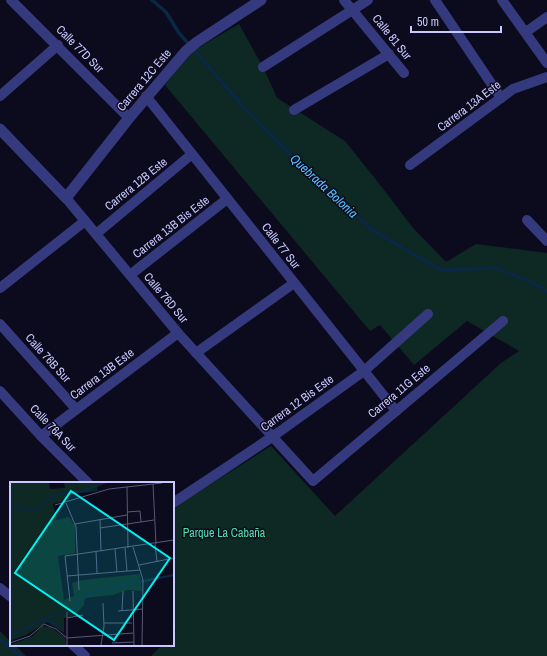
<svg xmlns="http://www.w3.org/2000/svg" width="547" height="656" font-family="'Archivo Narrow',sans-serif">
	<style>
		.green { fill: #0e2824 }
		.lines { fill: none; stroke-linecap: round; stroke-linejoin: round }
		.stream { stroke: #0a2743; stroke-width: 3.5 }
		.minor { stroke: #353a7f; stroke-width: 10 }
		.tertiary { stroke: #353a7f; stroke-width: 11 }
		.labels { text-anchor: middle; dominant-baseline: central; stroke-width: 3; stroke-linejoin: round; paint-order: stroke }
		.street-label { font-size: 12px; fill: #c9c8ff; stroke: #0c0b1e }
		.park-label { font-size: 12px; fill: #52e1ae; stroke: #0c0b1e }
		.water-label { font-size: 13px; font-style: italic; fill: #56c3ff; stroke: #0c0b1e }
		.inset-river { fill: none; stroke: #0a2743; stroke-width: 2 }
		.inset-road { fill: none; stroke: #585778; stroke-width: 1 }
		.view { fill: #00f3f1; fill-opacity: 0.15; stroke: #00f3f1; stroke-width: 2 }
		.inset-edge { fill: none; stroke: #c9c8ff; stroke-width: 2 }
	</style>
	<rect width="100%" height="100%" fill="#0c0b1e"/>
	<g class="green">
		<polygon points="239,24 263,67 277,98 345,141 381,186 413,228 446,262 476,244 547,253 547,656 151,656 162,645 173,645 173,633 176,631 173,628 173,510 189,498 271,446 335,516 501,363 519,351 467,321 414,365 380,325 370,331 165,85 188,55 203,45"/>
		<polygon points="0,631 11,642 11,645 15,645 26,656 0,656"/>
	</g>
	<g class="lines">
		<g class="stream">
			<polyline points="152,0 166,12 179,33 243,106 291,155 372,230 441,270 497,268 539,286 547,291"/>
			<polyline points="0,640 21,656"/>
		</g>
		<g class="minor">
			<polyline points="11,0 129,118"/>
			<polyline points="344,0 404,73"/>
			<polyline points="435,0 501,98"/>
			<polyline points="502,0 547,63"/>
			<polyline points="526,32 547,17"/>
			<polyline points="263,67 368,0"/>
			<polyline points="0,96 58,45"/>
			<polyline points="146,96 396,411"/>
			<polyline points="294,110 389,54"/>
			<polyline points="410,165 513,89 547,77"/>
			<polyline points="66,198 178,333 313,481 503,321"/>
			<polyline points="527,220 547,241"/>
			<polyline points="96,234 192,154"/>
			<polyline points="130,275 227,199"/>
			<polyline points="0,288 85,221"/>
			<polyline points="0,324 76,409"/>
			<polyline points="196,353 294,283"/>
			<polyline points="0,391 41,436 88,483"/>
			<polyline points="41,436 178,333"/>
			<polyline points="173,503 272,437 364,371 428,314"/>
			<polyline points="0,588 11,597"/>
			<polyline points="73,645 85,656"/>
		</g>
		<polyline class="tertiary" points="0,129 66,198 129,118 186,51 197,42 261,0"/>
	</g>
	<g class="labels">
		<g class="street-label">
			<text transform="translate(392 37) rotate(51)">Calle 81 Sur</text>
			<text transform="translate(80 49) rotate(45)">Calle 77D Sur</text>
			<text transform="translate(144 80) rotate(-50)">Carrera 12C Este</text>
			<text transform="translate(469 106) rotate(-37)">Carrera 13A Este</text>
			<text transform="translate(136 184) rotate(-39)">Carrera 12B Este</text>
			<text transform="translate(171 227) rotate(-38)">Carrera 13B Bis Este</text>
			<text transform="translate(281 246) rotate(52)">Calle 77 Sur</text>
			<text transform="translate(166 298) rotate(50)">Calle 76D Sur</text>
			<text transform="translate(48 358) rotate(48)">Calle 76B Sur</text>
			<text transform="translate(102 374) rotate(-37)">Carrera 13B Este</text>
			<text transform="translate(399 391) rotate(-40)">Carrera 11G Este</text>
			<text transform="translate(297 403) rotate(-36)">Carrera 12 Bis Este</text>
			<text transform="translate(53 428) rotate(46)">Calle 76A Sur</text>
		</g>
		<g class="park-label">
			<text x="224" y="533">Parque La Cabaña</text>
		</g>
		<g class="water-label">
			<text transform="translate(324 186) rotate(43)">Quebrada Bolonia</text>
		</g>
	</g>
	<g transform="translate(10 482)">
		<rect width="164" height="164" fill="#0c0b1e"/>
		<path d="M 0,1 L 39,1 L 40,7 L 55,6 L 54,1 L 97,1 L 87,5 L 87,9 L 56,13 L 56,18 L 43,22 L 47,38 L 59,35 L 65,44 L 65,71 L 48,74 L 54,118 L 64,114 L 62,101 L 72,98 L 130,92 L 132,109 L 117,108 L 103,113 L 75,116 L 74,123 L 64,134 L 54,136 L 54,151 L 37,140 L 16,153 L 0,159 ZM 32,144 L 40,145 L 55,155 L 56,163 L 0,163 L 23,154 Z" fill="#0e2824"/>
		<path class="inset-river" d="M 0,23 L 25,29 L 43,14 L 77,8 L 92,1M 35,138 L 51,144M 0,154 L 36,136 L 62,128 L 74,115 L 87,108 L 164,93"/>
		<path class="inset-road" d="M 143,2 L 146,62M 117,5 L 118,66M 56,21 L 66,45 L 69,108M 45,23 L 99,7 L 152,1M 117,30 L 130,29 L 131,40M 90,38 L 91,69M 65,42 L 117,33M 90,46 L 144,38M 145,62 L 147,80M 123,65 L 133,98 L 132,163M 115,66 L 117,89M 105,67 L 107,90M 86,69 L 87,91M 129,83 L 164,76M 57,94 L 130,88M 123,109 L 124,163M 60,119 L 55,74 L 164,58M 108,129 L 133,127M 112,129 L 113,109M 57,136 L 73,133M 94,141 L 122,141M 57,156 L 123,151M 0,161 L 20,154 L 34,142 L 46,147 L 57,156M 102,161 L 124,160M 57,163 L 57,130M 91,163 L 94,144 L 93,121"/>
		<path class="view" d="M 61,9 L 160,76 L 104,158 L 5,91 Z"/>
		<rect width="164" height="164" class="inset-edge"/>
	</g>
	<path d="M411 26v6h90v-6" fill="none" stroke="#c9c8ff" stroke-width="2"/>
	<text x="417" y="26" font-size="12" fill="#c9c8ff" stroke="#0c0b1e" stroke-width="3" paint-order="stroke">50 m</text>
</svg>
